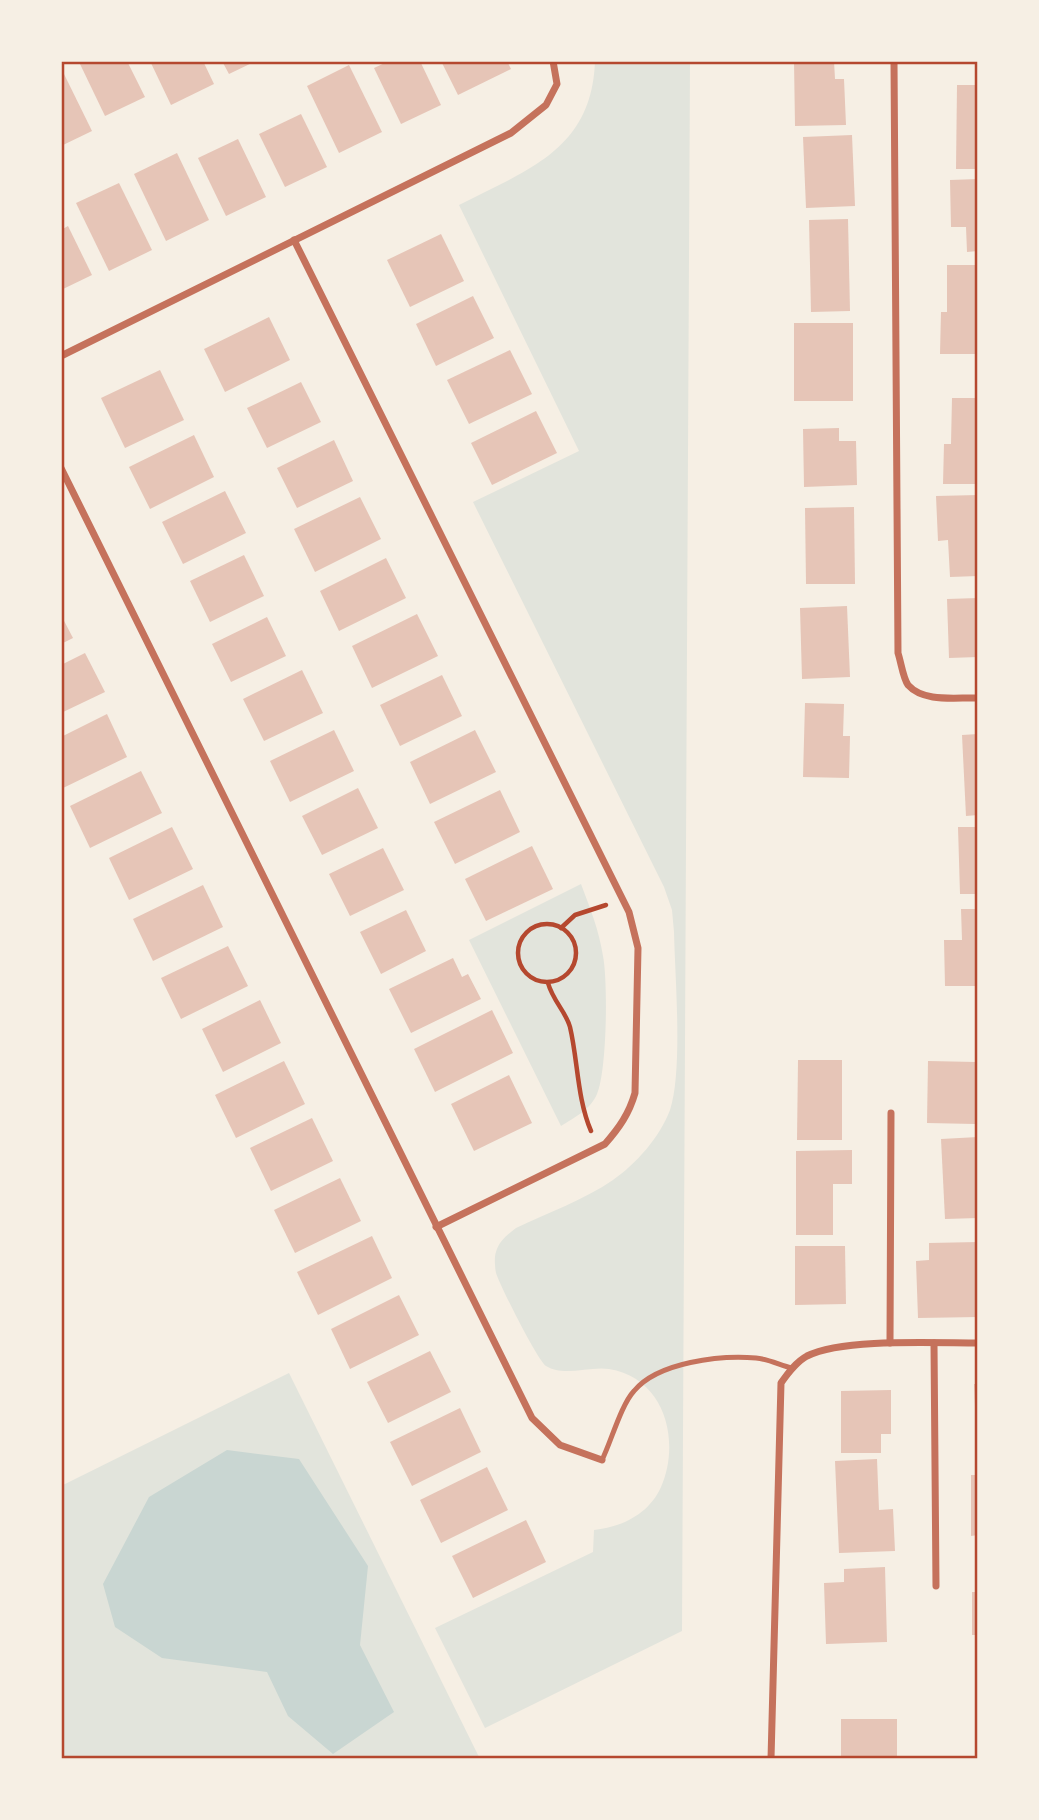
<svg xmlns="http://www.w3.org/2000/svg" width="1039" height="1820" font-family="Karla,sans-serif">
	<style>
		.green { fill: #e2e4dc }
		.water { fill: #c9d6d2 }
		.building { fill: #e6c5b7 }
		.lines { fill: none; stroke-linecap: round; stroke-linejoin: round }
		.path { stroke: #b5482f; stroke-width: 4.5 }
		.service { stroke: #c5725c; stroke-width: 5 }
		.minor { stroke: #c5725c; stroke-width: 7 }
		.neatline { fill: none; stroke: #b5482f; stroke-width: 2.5 }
	</style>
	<rect width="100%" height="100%" fill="#f6efe4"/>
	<g class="green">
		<path d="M 595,61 L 690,61 L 682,1631 L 485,1728 L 435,1628 L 593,1552 L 594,1530 C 622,1527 649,1514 661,1487 C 681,1441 665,1378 609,1369 C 589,1366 564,1377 546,1366 C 538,1361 500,1286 496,1273 C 495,1268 494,1257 496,1252 C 499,1241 507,1235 516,1228 C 547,1213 584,1200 613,1180 C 636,1164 660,1137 670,1110 C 683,1071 675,977 674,932 L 672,910 L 664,887 L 473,502 L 579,451 L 459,205 C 527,170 592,150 595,61 Z"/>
		<path d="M 581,884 C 590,908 599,930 603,956 C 608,982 607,1071 597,1094 C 591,1109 574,1118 561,1126 L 469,940 Z"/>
		<polygon points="289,1373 480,1759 61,1759 61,1486"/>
	</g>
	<polygon class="water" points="227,1450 299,1459 368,1566 360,1645 394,1712 333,1754 288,1716 267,1672 162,1658 115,1627 103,1584 149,1497"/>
	<g class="building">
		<polygon points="86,61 127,61 145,97 105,116 80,64"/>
		<polygon points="150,61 203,61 214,84 171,105"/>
		<polygon points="222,61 256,61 229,74"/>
		<polygon points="389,61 420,61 441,105 401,124 374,68"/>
		<polygon points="441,61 507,61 511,69 458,95"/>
		<polygon points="794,61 834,61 835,79 844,79 846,125 795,126"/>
		<polygon points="349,65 382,132 339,153 307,86"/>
		<polygon points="64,74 92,131 61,146 61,75"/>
		<polygon points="957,85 978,85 978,169 956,169"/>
		<polygon points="301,114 327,167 285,187 259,134"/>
		<polygon points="852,135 855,206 806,208 803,137"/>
		<polygon points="238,139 266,197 226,216 198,158"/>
		<polygon points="177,153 209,220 166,241 134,174"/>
		<polygon points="978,179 978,251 967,252 966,227 951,227 950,180"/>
		<polygon points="119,183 152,250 109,271 76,203"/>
		<polygon points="848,219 850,311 811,312 809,220"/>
		<polygon points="68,226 92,275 61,290 61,230"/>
		<polygon points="441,234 464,281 410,307 387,260"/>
		<polygon points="947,265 978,265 978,354 940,354 941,312 947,312"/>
		<polygon points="473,296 494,338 436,366 416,324"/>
		<polygon points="269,317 290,360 225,392 204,349"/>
		<rect x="794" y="323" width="59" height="78"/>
		<polygon points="510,350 532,394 469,424 447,380"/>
		<polygon points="160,370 184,420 125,448 101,398"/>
		<polygon points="301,382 321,422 267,448 247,408"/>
		<polygon points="952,398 978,398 978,484 943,484 944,444 951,444"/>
		<polygon points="536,411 557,453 492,485 471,443"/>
		<polygon points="839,428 839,441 856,441 857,485 804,487 803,429"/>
		<polygon points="194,435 214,477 150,509 129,467"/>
		<polygon points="334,440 353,481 297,508 277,468"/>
		<polygon points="225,491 246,533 183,564 162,522"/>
		<polygon points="978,495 978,576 950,577 948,540 938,541 936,496"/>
		<polygon points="360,497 381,539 315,572 294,529"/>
		<polygon points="854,507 855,584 806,584 805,508"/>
		<polygon points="244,555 264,596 210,622 190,581"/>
		<polygon points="386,558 406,598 339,631 320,591"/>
		<polygon points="978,598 978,657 949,658 947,599"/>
		<polygon points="847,606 850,677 802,679 800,608"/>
		<polygon points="417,614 438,656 372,688 352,646"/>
		<polygon points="61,615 73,638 61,644"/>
		<polygon points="267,617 286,656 231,682 212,644"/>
		<polygon points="85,653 105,692 61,713 61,665"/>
		<polygon points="302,670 323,713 264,741 243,699"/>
		<polygon points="442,675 462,716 400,746 380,705"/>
		<polygon points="805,703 844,704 843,736 850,736 849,778 803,777"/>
		<polygon points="107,714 127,757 61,789 61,737"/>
		<polygon points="334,730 354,771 290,802 270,761"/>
		<polygon points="475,730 496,772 430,804 410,762"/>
		<polygon points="978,734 978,815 966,816 962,735"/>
		<polygon points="141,771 162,813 90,848 70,806"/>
		<polygon points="358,788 378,828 322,855 302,816"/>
		<polygon points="500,790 520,832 455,864 434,822"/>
		<polygon points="172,827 193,869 129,900 109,858"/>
		<polygon points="958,827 978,827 978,894 960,894"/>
		<polygon points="532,846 553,889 486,921 465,879"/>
		<polygon points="383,848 404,890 350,916 329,874"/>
		<polygon points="203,885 223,927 153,961 133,919"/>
		<polygon points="961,909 978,909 978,986 945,986 944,940 962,940"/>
		<polygon points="406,910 426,951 381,974 360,932"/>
		<polygon points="228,946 248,986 181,1019 161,978"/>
		<polygon points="453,958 462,977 468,974 481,999 411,1033 389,989"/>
		<polygon points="260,1000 281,1043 223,1072 202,1029"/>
		<polygon points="492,1010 513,1053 435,1092 414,1049"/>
		<polygon points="798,1060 842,1060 842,1140 797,1140"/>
		<polygon points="284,1061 305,1104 236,1138 215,1095"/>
		<polygon points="928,1061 976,1062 975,1124 927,1123"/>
		<polygon points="509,1075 532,1123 474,1151 451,1104"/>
		<polygon points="312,1118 333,1161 271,1191 250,1148"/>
		<polygon points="978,1137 978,1218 945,1219 941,1139"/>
		<polygon points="852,1150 852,1184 833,1184 833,1235 796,1235 796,1151"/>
		<polygon points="340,1178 361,1221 295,1253 274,1210"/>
		<polygon points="372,1236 392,1278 318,1315 297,1272"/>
		<polygon points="978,1242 978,1317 918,1318 916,1261 929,1260 929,1243"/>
		<polygon points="795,1246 845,1246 846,1304 795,1305"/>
		<polygon points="399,1295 419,1335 350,1369 331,1329"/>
		<polygon points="430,1351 451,1392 388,1423 367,1382"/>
		<polygon points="974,1384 978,1384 978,1428 976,1428"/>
		<polygon points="891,1390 891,1434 881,1434 881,1453 841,1453 841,1391"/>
		<polygon points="460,1408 481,1452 412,1486 390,1442"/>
		<polygon points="877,1459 879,1510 893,1509 895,1551 839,1553 835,1461"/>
		<polygon points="487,1467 508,1510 441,1543 420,1500"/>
		<polygon points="971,1475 978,1475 978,1535 971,1536"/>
		<polygon points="526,1520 546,1562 473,1598 452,1556"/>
		<polygon points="885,1567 887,1642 826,1644 824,1583 844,1582 844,1569"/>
		<rect x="972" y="1592" width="6" height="43"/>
		<rect x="841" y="1719" width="56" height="40"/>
	</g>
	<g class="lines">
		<g class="path">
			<circle cx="547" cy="953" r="29"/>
			<polyline points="561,928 575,915 606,905"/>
			<path d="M 548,983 C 553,1001 566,1012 570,1027 C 578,1061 577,1098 591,1131"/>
		</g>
		<path class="service" d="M 602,1460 C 611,1442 621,1405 634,1391 C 658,1362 720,1355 756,1358 C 768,1359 780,1365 792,1368"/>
		<g class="minor">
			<path d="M 894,61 L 898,653 C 901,662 903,678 908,685 C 924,703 957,697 978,698"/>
			<path d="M 294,240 L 629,912 L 638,948 L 635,1093 C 629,1114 619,1128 605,1144 L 436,1227"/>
			<polyline points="61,356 511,133 546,105 557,84 553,61"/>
			<polyline points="61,468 532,1418 560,1445 602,1460"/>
			<polyline points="890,1343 891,1113"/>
			<polyline points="934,1343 936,1586"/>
			<path d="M 771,1759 L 781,1383 C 788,1373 796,1362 807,1356 C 843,1338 935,1343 978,1343"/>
		</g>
	</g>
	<rect width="1039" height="1820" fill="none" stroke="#f6efe4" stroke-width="126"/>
	<rect x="63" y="63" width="913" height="1694" class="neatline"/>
</svg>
